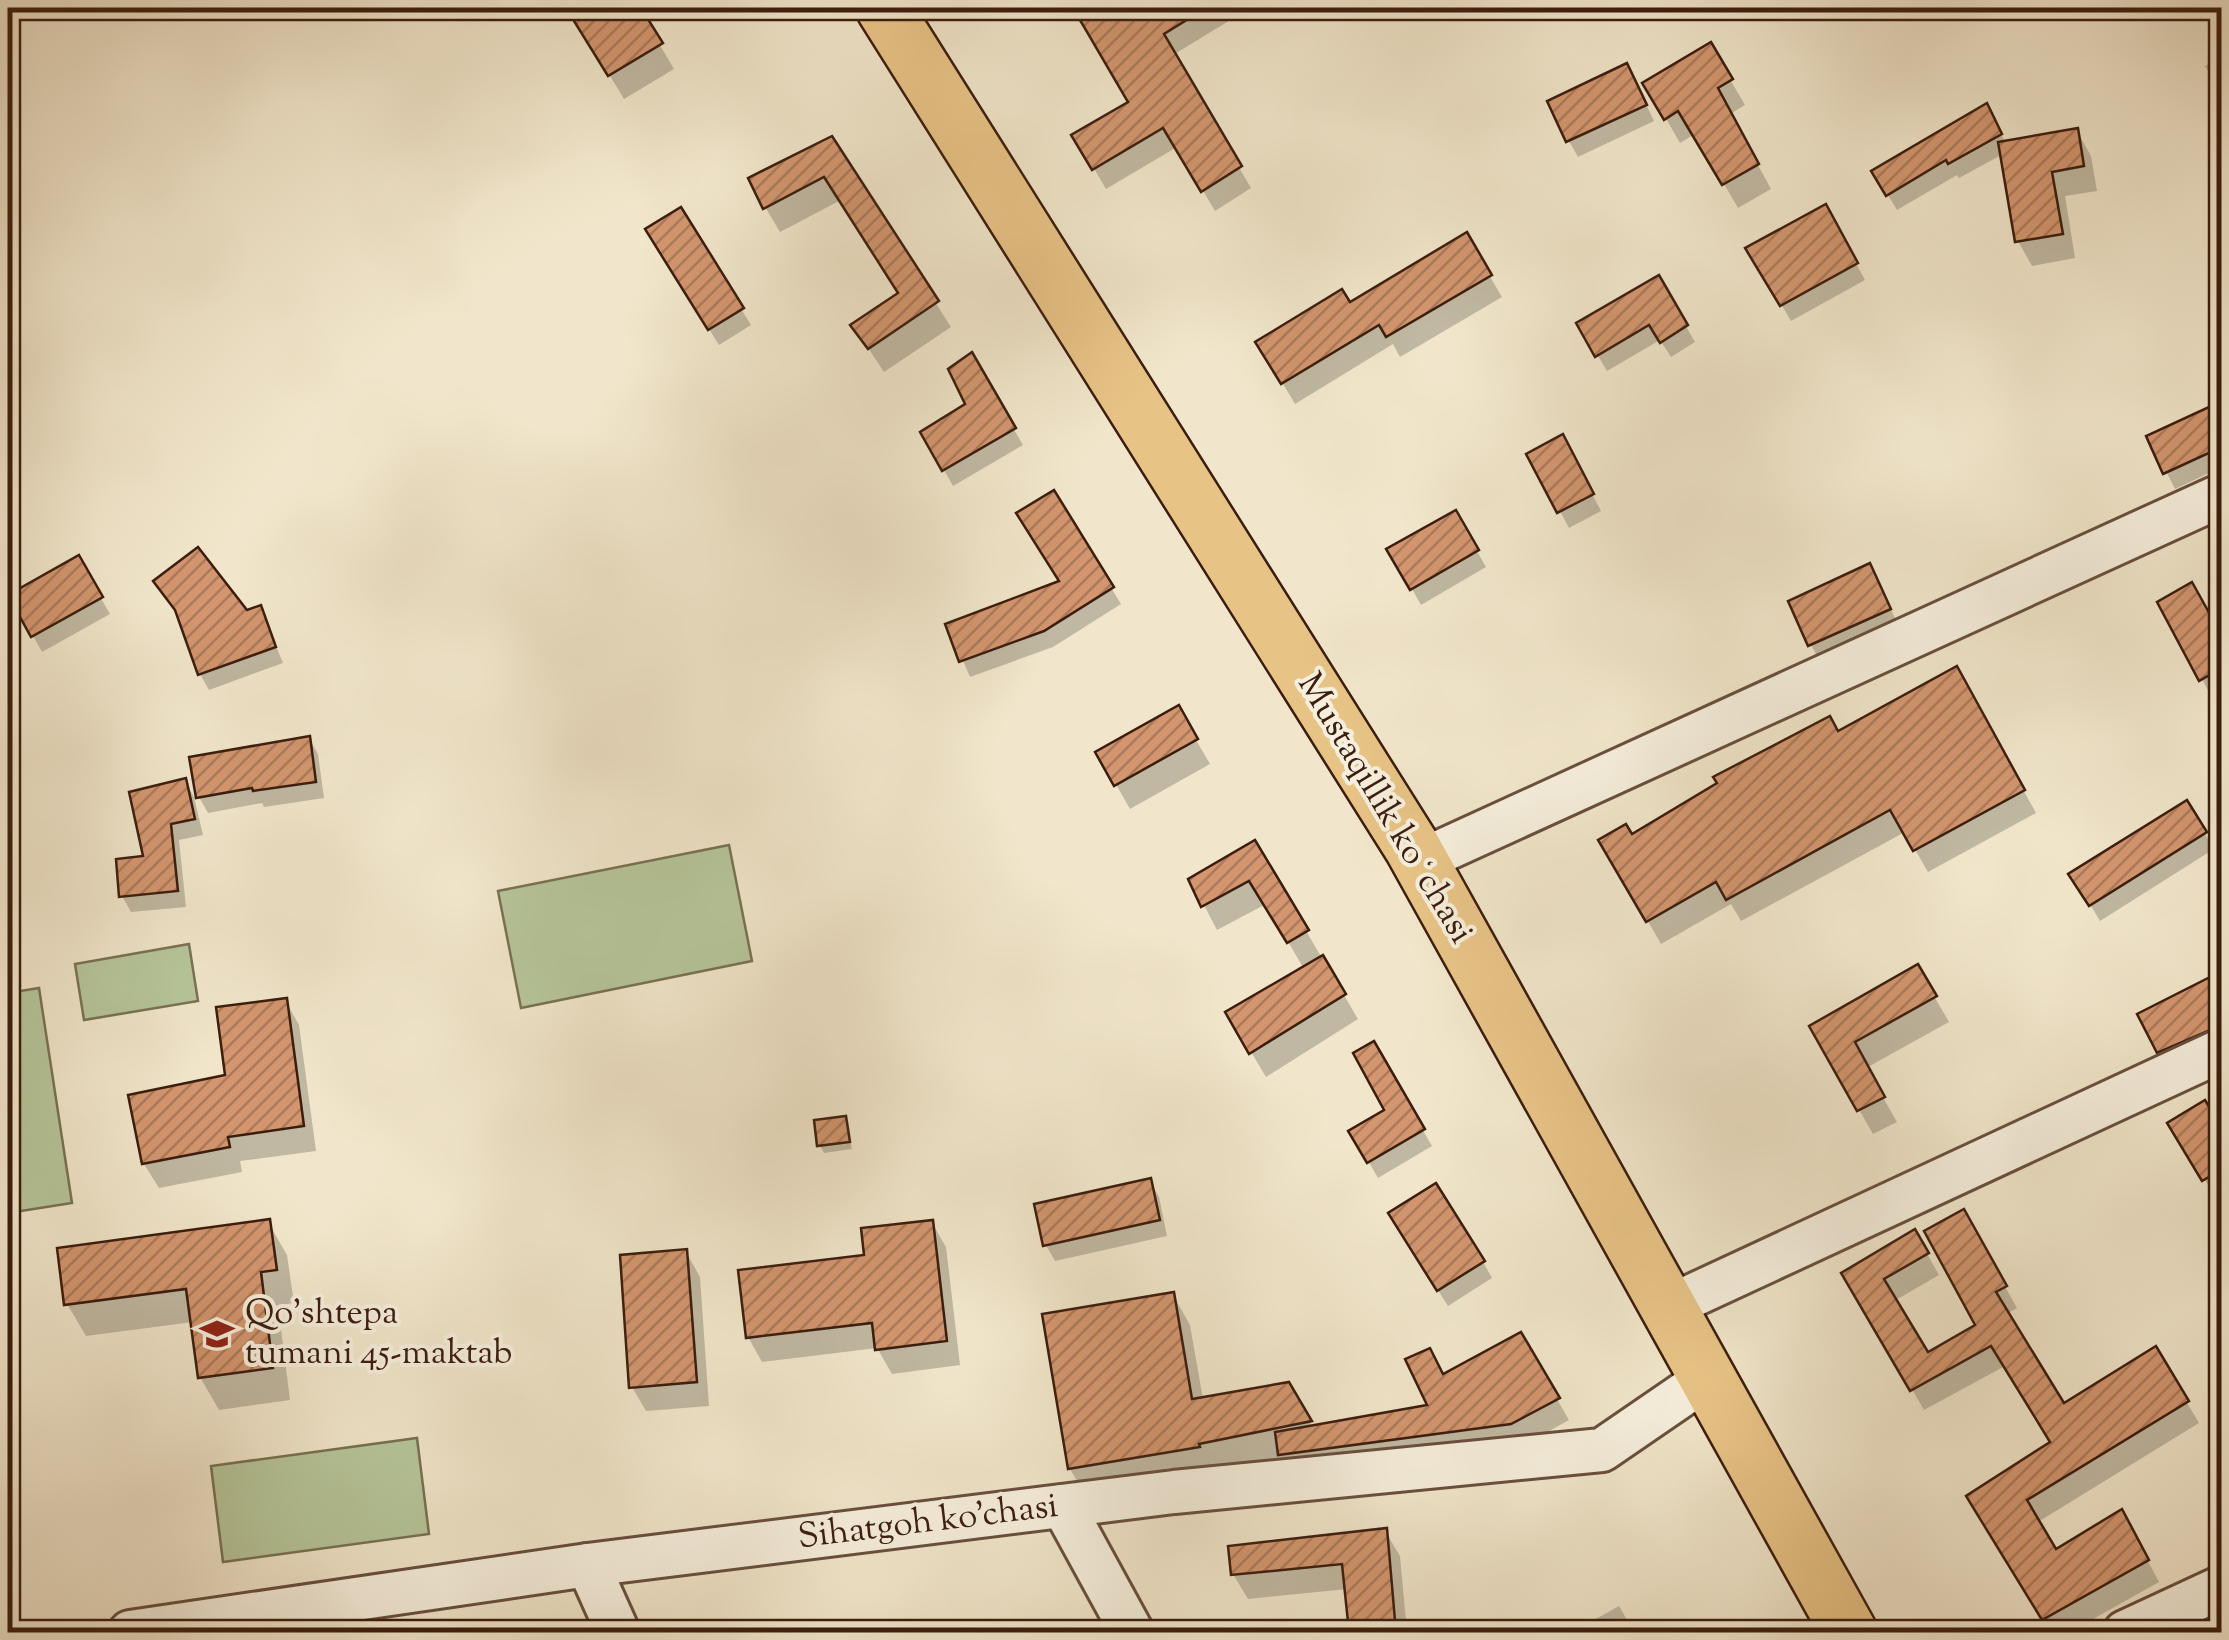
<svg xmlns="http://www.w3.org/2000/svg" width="2229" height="1640" font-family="'Sorts Mill Goudy',serif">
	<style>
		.park { fill: #b6c69a; stroke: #787254; stroke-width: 2.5 }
		.shadow { fill: #0003 }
		.building { fill: url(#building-hatch); stroke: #3b1d0e; stroke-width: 2.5 }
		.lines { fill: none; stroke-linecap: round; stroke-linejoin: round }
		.street-casing { stroke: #684f3d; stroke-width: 48 }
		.primary-casing { stroke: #3b1d0e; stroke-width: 60 }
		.street { stroke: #f6efdd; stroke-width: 42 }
		.primary { stroke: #e8c386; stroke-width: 55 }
		.labels { text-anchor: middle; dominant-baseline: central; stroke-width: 8; stroke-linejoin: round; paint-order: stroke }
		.street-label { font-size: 35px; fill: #3b1d0e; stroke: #f6efdd }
		.poi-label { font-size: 35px; fill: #3b1d0e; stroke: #f6efdd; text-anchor: start }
	</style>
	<defs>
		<pattern id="building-hatch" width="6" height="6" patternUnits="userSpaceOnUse" patternTransform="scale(2.5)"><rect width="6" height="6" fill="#d3966f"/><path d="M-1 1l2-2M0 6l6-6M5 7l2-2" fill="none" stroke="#ac7a5a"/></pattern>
	</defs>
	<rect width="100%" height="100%" fill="#f1e6cb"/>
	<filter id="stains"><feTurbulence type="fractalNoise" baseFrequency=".002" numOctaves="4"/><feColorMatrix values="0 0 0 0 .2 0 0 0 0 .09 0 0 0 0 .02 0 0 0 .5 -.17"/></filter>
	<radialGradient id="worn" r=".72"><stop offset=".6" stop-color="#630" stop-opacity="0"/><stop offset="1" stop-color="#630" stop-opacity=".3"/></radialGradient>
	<g class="park">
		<polygon points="729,845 752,961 521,1008 498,891"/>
		<polygon points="189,944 198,1001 84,1020 75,964"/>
		<polygon points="39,988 72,1203 8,1213 8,993"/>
		<polygon points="417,1438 429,1534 223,1562 211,1466"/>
	</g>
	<g class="shadow">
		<polygon points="569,8 638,8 674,69 624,99"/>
		<polygon points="1070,8 1098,8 1104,18 1121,8 1250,8 1173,55 1251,188 1215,211 1177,147 1106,189 1075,136 1132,103 1088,27 1084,29"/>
		<polygon points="1710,45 1745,105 1730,114 1771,189 1738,208 1695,134 1680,143 1646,84"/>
		<polygon points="2222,56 2222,93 2205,66"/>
		<polygon points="1636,83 1654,121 1578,157 1569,141"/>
		<polygon points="1995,122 2006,144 2077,131 2091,156 2097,191 2065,196 2075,258 2032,266 2018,241 2003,154 1959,178 1957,175 1897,210 1874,172"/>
		<polygon points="831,140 951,327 884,372 853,325 901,294 841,200 780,232 765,207"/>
		<polygon points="1825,207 1865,280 1791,321 1749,249"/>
		<polygon points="680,210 751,325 719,345 657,246"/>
		<polygon points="1466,236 1502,297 1400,357 1393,344 1295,404 1259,343 1349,305"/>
		<polygon points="1658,278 1695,342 1671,357 1660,340 1607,371 1579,324"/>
		<polygon points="971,356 1023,445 953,486 923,433 968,405"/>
		<polygon points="2222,403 2222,467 2175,489 2149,437"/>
		<polygon points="1571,454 1601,511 1569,528 1530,455"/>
		<polygon points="1053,493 1121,604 1053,647 970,677 948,625 1062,583"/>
		<polygon points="1455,513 1486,567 1421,605 1390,550"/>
		<polygon points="78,559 110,614 42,652 11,596"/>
		<polygon points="156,582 246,613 260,608 283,663 209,690 200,674 180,617"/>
		<polygon points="1879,583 1898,625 1820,661 1811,645"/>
		<polygon points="2160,603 2222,641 2222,692 2220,689 2210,694"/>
		<polygon points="1969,692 2036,813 1928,872 1905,832 1741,921 1731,904 1661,944 1602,841 1631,837 1837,734"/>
		<polygon points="1178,709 1210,764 1130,809 1098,753"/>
		<polygon points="309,738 318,754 324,798 264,807 262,803 208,813 199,797"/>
		<polygon points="185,781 194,797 203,835 179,840 186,907 131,912 122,896 146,858"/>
		<polygon points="2186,803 2214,849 2100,921 2072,874"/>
		<polygon points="1254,843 1358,1019 1266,1077 1228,1013 1304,969 1266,904 1217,930 1191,880"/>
		<polygon points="1917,967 1949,1022 1866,1068 1897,1122 1873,1134 1812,1027"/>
		<polygon points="2222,974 2222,1054 2173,1076 2159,1052"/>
		<polygon points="285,1000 299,1025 316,1151 240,1161 242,1172 159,1188 144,1164 131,1097 227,1077"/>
		<polygon points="1373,1044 1432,1146 1378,1178 1351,1131 1387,1110"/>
		<polygon points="845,1119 852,1149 824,1153 820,1146"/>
		<polygon points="2171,1124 2222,1133 2222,1190 2214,1195"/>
		<polygon points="1150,1181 1159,1197 1167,1236 1055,1261 1046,1245"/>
		<polygon points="1963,1212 2017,1308 2007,1314 2063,1406 2155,1349 2199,1423 2038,1522 2056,1552 2133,1533 2159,1582 2070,1632 2052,1632 1982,1518 2053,1443 2005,1366 1924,1410 1845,1274 1915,1232 1939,1275 1894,1301 1927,1355 1979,1326"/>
		<polygon points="268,1222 287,1255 294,1303 278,1305 290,1400 219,1410 200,1377 193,1322 86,1336 67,1304"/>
		<polygon points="932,1223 946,1247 960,1365 892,1374 877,1348 762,1362 748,1337 867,1257"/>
		<polygon points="1400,1230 1483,1262 1492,1278 1448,1306"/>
		<polygon points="686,1252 700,1277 709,1406 646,1411 632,1387"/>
		<polygon points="1173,1295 1190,1325 1203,1399 1288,1384 1313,1428 1431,1407 1444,1376 1520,1335 1569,1420 1524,1445 1293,1475 1284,1460 1087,1498 1070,1469"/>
		<polygon points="1385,1531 1400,1556 1407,1632 1351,1632 1347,1589 1248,1599 1233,1574"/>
		<polygon points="1619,1606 1634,1632 1601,1632 1594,1620"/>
	</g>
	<g class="building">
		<polygon points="566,8 641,8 663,43 608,76"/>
		<polygon points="1073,8 1206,8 1164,34 1242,166 1201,192 1163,128 1092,170 1071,135 1128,102"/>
		<polygon points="1711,42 1733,79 1718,88 1759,164 1722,185 1678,111 1664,120 1642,83"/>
		<polygon points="1627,63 1647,105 1566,142 1547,101"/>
		<polygon points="1987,103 2002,134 1948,164 1946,160 1886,196 1871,171"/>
		<polygon points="2078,128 2084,166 2052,172 2063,234 2015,242 1998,142"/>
		<polygon points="832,136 939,301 868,349 850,325 898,293 824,177 763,209 748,178"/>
		<polygon points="1826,204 1858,263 1780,306 1745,248"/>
		<polygon points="681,207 744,308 708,330 645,229"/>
		<polygon points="1467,232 1492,275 1386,337 1379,325 1281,384 1255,342 1342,289 1350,302"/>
		<polygon points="1659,275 1688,325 1660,343 1649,325 1595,357 1576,323"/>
		<polygon points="972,352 1016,428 942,471 920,432 965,404 948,369"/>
		<polygon points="2222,401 2222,447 2163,474 2146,436"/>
		<polygon points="1563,434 1594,494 1557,513 1526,454"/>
		<polygon points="1054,490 1114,587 1044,631 959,662 945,624 1059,581 1016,513"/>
		<polygon points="1456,510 1479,550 1410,590 1386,549"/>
		<polygon points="198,547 247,610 261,605 276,647 198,675 175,610 153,581"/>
		<polygon points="79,555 103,597 31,637 8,595"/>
		<polygon points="1870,563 1891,609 1808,646 1788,601"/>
		<polygon points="2192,582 2222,636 2222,668 2199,681 2157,602"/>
		<polygon points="1957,666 2025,790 1913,851 1890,810 1726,900 1716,882 1646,922 1598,840 1626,824 1632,834 1717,783 1713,777 1830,716 1838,731"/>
		<polygon points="1179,705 1198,739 1114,786 1095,752"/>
		<polygon points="310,736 316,782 253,791 252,788 196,798 189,757"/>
		<polygon points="186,778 195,819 171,824 178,891 119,897 116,859 143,856 129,792"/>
		<polygon points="2187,800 2207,832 2089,906 2068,874"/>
		<polygon points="1255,840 1309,930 1287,943 1249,881 1201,907 1188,879"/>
		<polygon points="1323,955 1346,994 1249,1054 1225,1012"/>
		<polygon points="1918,964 1937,996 1855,1042 1885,1097 1857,1111 1809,1026"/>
		<polygon points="2222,971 2222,1025 2157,1053 2137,1014"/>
		<polygon points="287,998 304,1126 228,1137 230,1147 142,1164 128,1095 225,1075 216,1007"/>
		<polygon points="1374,1041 1425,1129 1367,1163 1348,1131 1384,1110 1353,1053"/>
		<polygon points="2205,1100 2222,1128 2222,1169 2202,1181 2167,1123"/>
		<polygon points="846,1116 850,1142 817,1146 814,1120"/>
		<polygon points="1151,1178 1160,1220 1043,1246 1034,1204"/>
		<polygon points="1436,1183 1485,1261 1437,1291 1388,1213"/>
		<polygon points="1964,1209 2007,1286 1996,1292 2064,1403 2156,1346 2189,1401 2027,1500 2056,1549 2122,1509 2149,1560 2042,1620 1966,1496 2050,1442 1991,1346 1910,1391 1841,1273 1915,1229 1929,1253 1884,1279 1928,1352 1975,1325 1924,1231"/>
		<polygon points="270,1219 277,1270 261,1272 273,1368 198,1378 186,1289 64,1305 57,1248"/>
		<polygon points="933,1220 947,1341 875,1350 872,1323 746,1338 738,1270 864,1255 861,1228"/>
		<polygon points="687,1249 697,1382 629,1388 620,1255"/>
		<polygon points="1174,1292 1192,1399 1289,1382 1312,1421 1199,1444 1200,1447 1068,1469 1042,1314"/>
		<polygon points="1521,1332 1560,1398 1511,1424 1278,1455 1275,1432 1427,1405 1405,1359 1430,1348 1443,1374"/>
		<polygon points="1387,1528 1396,1632 1349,1632 1342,1564 1231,1575 1228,1546"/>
	</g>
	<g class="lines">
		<g class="street-casing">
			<g id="street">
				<polyline points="1420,861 2222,495"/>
				<polyline points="1668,1307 2222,1050"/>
				<polyline points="1063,1506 1132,1632"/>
				<polyline points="588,1565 618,1632"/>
				<polyline points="130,1632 588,1565 1174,1492 1602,1450 1707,1378"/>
				<polyline points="2125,1632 2222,1587"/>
			</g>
		</g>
		<g class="primary-casing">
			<polyline id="primary" points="884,8 1412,847 1849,1632"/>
		</g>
		<use href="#street" class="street"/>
		<use href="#primary" class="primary"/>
	</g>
	<defs>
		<g id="school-bare" transform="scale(2.7)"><path d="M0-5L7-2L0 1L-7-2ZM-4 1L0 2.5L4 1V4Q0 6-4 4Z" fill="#8f2418" stroke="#f6efdd" stroke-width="2.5" paint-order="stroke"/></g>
	</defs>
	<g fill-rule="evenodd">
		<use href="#school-bare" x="217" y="1334"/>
	</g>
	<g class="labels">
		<g class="street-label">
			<text transform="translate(1384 809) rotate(59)">Mustaqillik koʻchasi</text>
			<text transform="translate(928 1523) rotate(-7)">Sihatgoh ko'chasi</text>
		</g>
		<g class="poi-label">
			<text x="245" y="1314">Qo'shtepa<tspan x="245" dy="40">tumani 45-maktab</tspan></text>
		</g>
	</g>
	<rect width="2229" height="1640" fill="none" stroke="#f1e6cb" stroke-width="40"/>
	<rect x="10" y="10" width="2209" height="1620" fill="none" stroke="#3b1d0e" stroke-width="5"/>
	<rect x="20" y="20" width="2189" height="1600" fill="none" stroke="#3b1d0e" stroke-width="2.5"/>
	<rect width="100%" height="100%" filter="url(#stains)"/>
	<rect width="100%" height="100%" fill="url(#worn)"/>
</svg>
